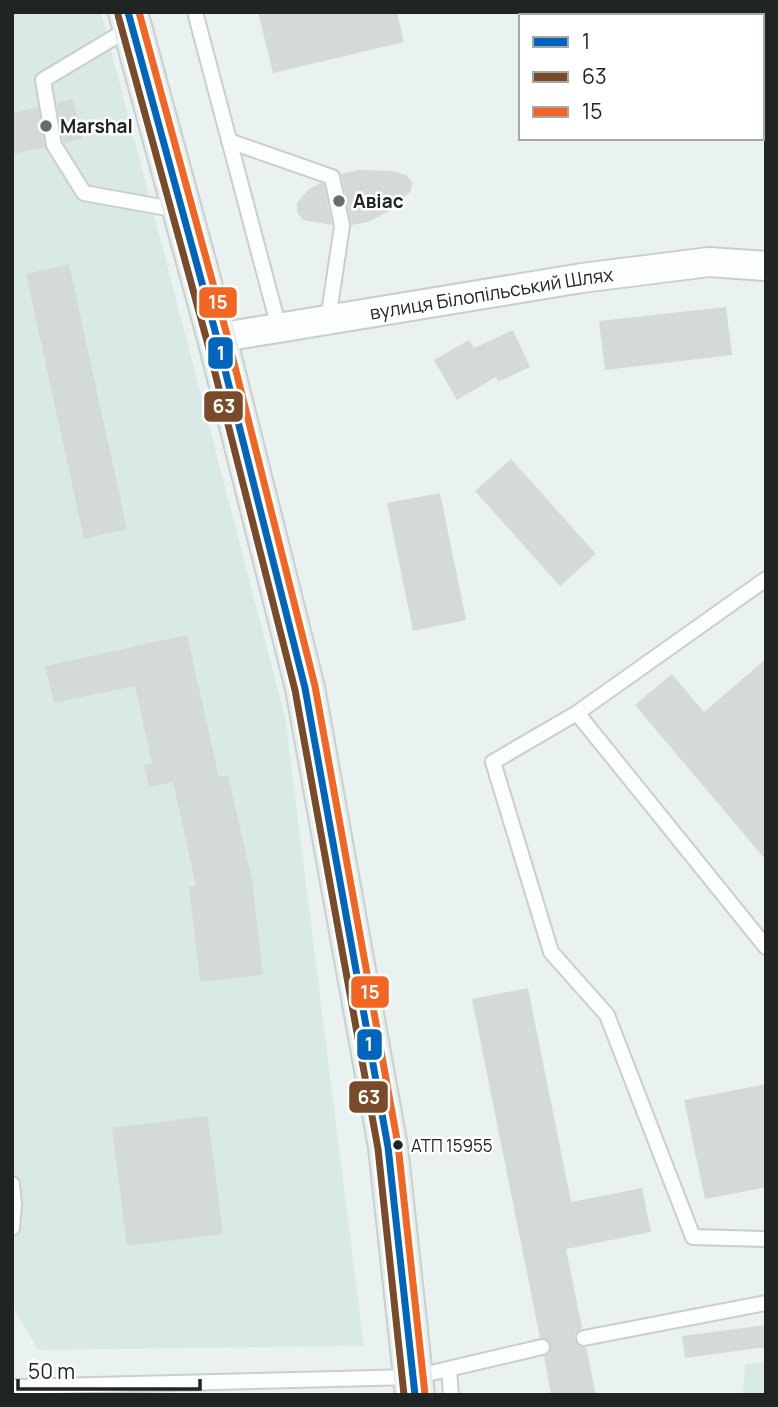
<svg xmlns="http://www.w3.org/2000/svg" width="778" height="1407" font-family="Manrope,sans-serif">
	<style>
		.built { fill: #d9eae6 }
		.building { fill: #d4dad9 }
		.lines { fill: none; stroke-linecap: round; stroke-linejoin: round }
		.lane-casing { stroke: #c9cfce; stroke-width: 18 }
		.street-casing { stroke: #c9cfce; stroke-width: 32 }
		.primary-casing { stroke: #cbcfce; stroke-width: 42 }
		.path { stroke: #d2d5d4; stroke-width: 4.5; stroke-dasharray: 7 3.5; stroke-linecap: butt }
		.lane { stroke: #fcfdfd; stroke-width: 14 }
		.street { stroke: #fcfdfd; stroke-width: 28 }
		.primary { stroke: #e4f0ee; stroke-width: 38 }
		.bus-1-casing { stroke: #fff; stroke-width: 12 }
		.bus-2-casing { stroke: #fff; stroke-width: 12 }
		.bus-3-casing { stroke: #fff; stroke-width: 12 }
		.bus-1 { stroke: #0065bd; stroke-width: 7 }
		.bus-2 { stroke: #7a4b2a; stroke-width: 7 }
		.bus-3 { stroke: #f26522; stroke-width: 7 }
		.poi-dot { fill: #676d6c; stroke: #fff; stroke-width: 2.5 }
		.bus-dot { fill: #202524; stroke: #fff; stroke-width: 2.5 }
		.labels { text-anchor: middle; dominant-baseline: central; stroke-width: 5; stroke-linejoin: round; paint-order: stroke }
		.bus-label { font-size: 17px; fill: #202524; stroke: #fff; text-anchor: start }
		.poi-label { font-size: 19px; font-weight: bold; fill: #202524; stroke: #fff; text-anchor: start }
		.street-label { font-size: 19px; fill: #202524; stroke: #fff }
		.line-badge { stroke: #fff; stroke-width: 2.5 }
		.badge-label { font-size: 19px; text-anchor: middle; font-weight: bold; fill: #fff }
	</style>
	<rect width="100%" height="100%" fill="#eaf2f1"/>
	<g class="built">
		<polygon points="12,12 101,12 285,717 364,1346 38,1350 12,1305"/>
		<polygon points="766,1362 766,1395 743,1395 745,1364"/>
	</g>
	<g class="building">
		<polygon points="258,12 397,12 404,42 273,73"/>
		<polygon points="73,99 82,139 64,143 57,103"/>
		<polygon points="38,107 45,147 12,154 12,113"/>
		<polygon points="359,170 392,171 406,175 412,182 411,191 391,210 368,222 351,225 341,174"/>
		<polygon points="321,183 324,184 332,225 303,220 297,212 297,203 308,190"/>
		<polygon points="69,264 127,529 84,539 26,274"/>
		<polygon points="726,307 732,355 605,370 599,321"/>
		<polygon points="513,330 530,367 498,382 496,377 457,400 434,360 469,340 474,348"/>
		<polygon points="511,459 596,554 560,586 475,491"/>
		<polygon points="440,493 466,620 413,631 387,503"/>
		<polygon points="187,635 219,777 228,775 252,880 263,975 200,982 189,887 196,886 173,782 149,787 144,765 152,764 135,686 54,703 45,666"/>
		<polygon points="766,659 766,860 635,705 672,674 704,712"/>
		<polygon points="528,988 571,1202 642,1188 651,1232 566,1249 582,1328 575,1334 575,1340 580,1347 586,1347 596,1395 551,1395 544,1356 549,1353 551,1345 548,1340 540,1338 472,999"/>
		<polygon points="766,1084 766,1187 705,1199 684,1100"/>
		<polygon points="208,1116 223,1234 127,1246 112,1128"/>
		<polygon points="766,1325 766,1347 685,1358 682,1336"/>
	</g>
	<g class="lines">
		<g class="lane-casing">
			<g id="lane">
				<polyline points="195,12 279,328"/>
				<polyline points="130,28 43,80 54,145 84,193 178,210"/>
				<polyline points="229,141 332,177 342,226 328,320"/>
				<polyline points="766,579 577,713 766,947"/>
				<polyline points="577,713 493,762 551,952 607,1015 693,1237 766,1239"/>
				<polyline points="12,1184 14,1204 12,1228"/>
				<polyline points="584,1338 766,1303"/>
				<polyline points="449,1369 451,1395"/>
				<polyline points="12,1387 414,1377 542,1347"/>
			</g>
		</g>
		<g class="street-casing">
			<g id="street">
				<path id="s1" d="M 217,338 L 582,278 L 709,262 L 766,266"/>
			</g>
		</g>
		<g class="primary-casing">
			<polyline id="primary" points="128,12 217,338 305,688 388,1147 415,1395"/>
		</g>
		<polyline class="path" points="416,1143 433,1141"/>
		<use href="#lane" class="lane"/>
		<use href="#street" class="street"/>
		<use href="#primary" class="primary"/>
		<g class="bus-1-casing">
			<polyline id="bus-1" points="128,12 217,338 305,688 388,1147 415,1395"/>
		</g>
		<g class="bus-2-casing">
			<polyline id="bus-2" points="118,15 207,341 295,690 378,1149 404,1395"/>
		</g>
		<g class="bus-3-casing">
			<polyline id="bus-3" points="139,12 227,335 315,686 398,1145 425,1394"/>
		</g>
		<use href="#bus-1" class="bus-1"/>
		<use href="#bus-2" class="bus-2"/>
		<use href="#bus-3" class="bus-3"/>
	</g>
	<g class="poi-dot">
		<circle cx="46" cy="126" r="7"/>
		<circle cx="339" cy="201" r="7"/>
	</g>
	<circle class="bus-dot" cx="398" cy="1145" r="6"/>
	<g class="labels">
		<g class="bus-label">
			<text x="411" y="1145">АТП 15955</text>
		</g>
		<g class="poi-label">
			<text x="60" y="126">Marshal</text>
			<text x="353" y="201">Авіас</text>
		</g>
		<g class="street-label">
			<text stroke="none"><textPath href="#s1" startOffset="278">вулиця Білопільський Шлях</textPath></text>
		</g>
	</g>
	<g class="line-badge">
		<rect x="198" y="286" width="40" height="33" rx="7" fill="#f26522"/>
		<rect x="207" y="336" width="27" height="34" rx="7" fill="#0065bd"/>
		<rect x="203" y="390" width="41" height="33" rx="7" fill="#7a4b2a"/>
		<rect x="350" y="975" width="40" height="34" rx="7" fill="#f26522"/>
		<rect x="356" y="1028" width="27" height="33" rx="7" fill="#0065bd"/>
		<rect x="348" y="1080" width="41" height="34" rx="7" fill="#7a4b2a"/>
	</g>
	<g class="badge-label">
		<text x="218" y="309">15</text>
		<text x="221" y="360">1</text>
		<text x="224" y="413">63</text>
		<text x="370" y="999">15</text>
		<text x="369" y="1051">1</text>
		<text x="369" y="1104">63</text>
	</g>
	<rect width="778" height="1407" fill="none" stroke="#202524" stroke-width="28"/>
	<rect x="519" y="14" width="245" height="126" fill="#ffffff" stroke="#a6a8a7" stroke-width="2"/>
	<rect x="533" y="37" width="35" height="10" fill="#0065bd" stroke="#a6a8a7" stroke-width="2"/>
	<text x="582" y="49" font-size="21" fill="#202524">1</text>
	<rect x="533" y="72" width="35" height="10" fill="#7a4b2a" stroke="#a6a8a7" stroke-width="2"/>
	<text x="582" y="84" font-size="21" fill="#202524">63</text>
	<rect x="533" y="107" width="35" height="10" fill="#f26522" stroke="#a6a8a7" stroke-width="2"/>
	<text x="582" y="119" font-size="21" fill="#202524">15</text>
	<path d="M18 1379v10h182v-10" fill="none" stroke="#202524" stroke-width="3.5"/>
	<text x="28" y="1379" font-size="21" fill="#202524" stroke="#ffffff" stroke-width="5" paint-order="stroke">50 m</text>
</svg>
